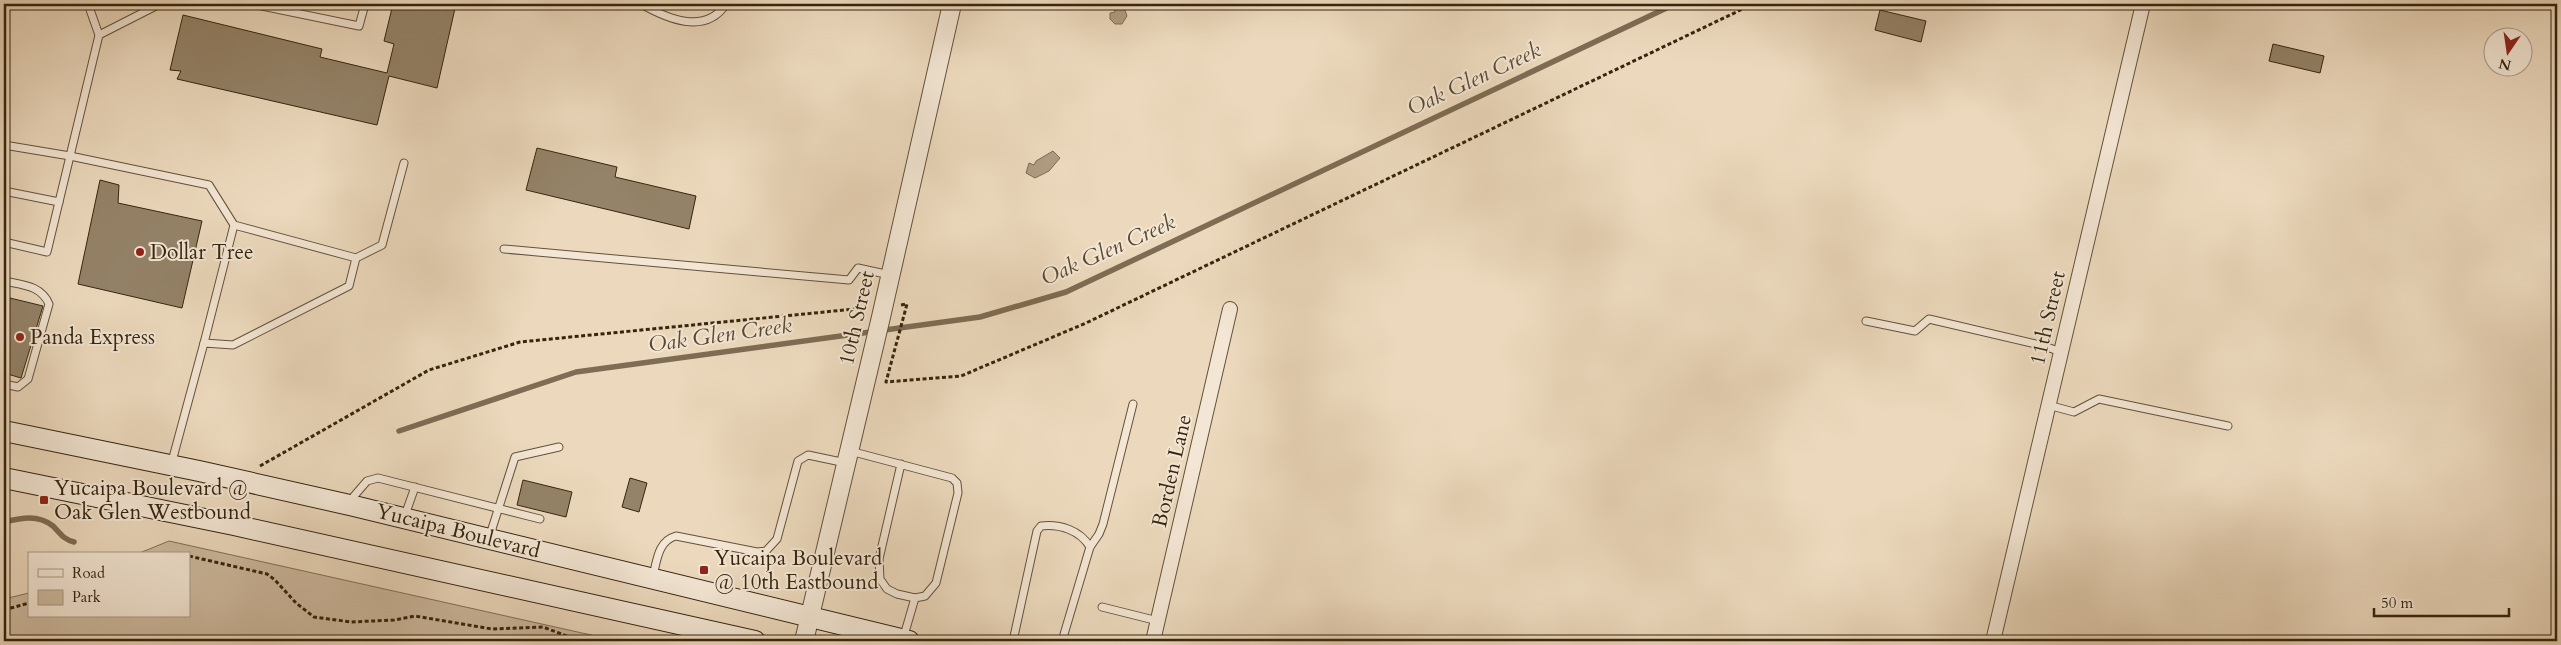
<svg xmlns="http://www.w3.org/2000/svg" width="2561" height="645" font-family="Cardo,serif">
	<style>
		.green { fill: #cdba9f; stroke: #817057 }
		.water { fill: #ae9c82; stroke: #7e6c54 }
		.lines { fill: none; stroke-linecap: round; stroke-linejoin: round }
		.stream { stroke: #7e6c54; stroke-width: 5.5 }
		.building { fill: #948369; stroke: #35250f }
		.service-casing { stroke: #63523a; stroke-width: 9 }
		.minor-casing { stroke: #63523a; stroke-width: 16 }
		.tertiary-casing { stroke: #63523a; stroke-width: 20 }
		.secondary-casing { stroke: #35250f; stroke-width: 22 }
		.path { stroke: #35250f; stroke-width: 3; stroke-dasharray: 4 2.5; stroke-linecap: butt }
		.service { stroke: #f3e6d4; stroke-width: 7 }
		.minor { stroke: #f3e6d4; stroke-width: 14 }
		.tertiary { stroke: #f3e6d4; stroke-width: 18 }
		.secondary { stroke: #f3e6d4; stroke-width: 20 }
		.poi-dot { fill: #8f2418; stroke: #f3e6d4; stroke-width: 2 }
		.labels { text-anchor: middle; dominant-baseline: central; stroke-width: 4; stroke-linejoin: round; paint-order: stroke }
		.poi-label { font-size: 21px; fill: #35250f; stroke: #f3e6d4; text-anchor: start }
		.street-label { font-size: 21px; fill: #35250f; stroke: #f3e6d4 }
		.water-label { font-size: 22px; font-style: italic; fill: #594932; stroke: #f3e6d4 }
	</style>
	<rect width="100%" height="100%" fill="#ecd9bd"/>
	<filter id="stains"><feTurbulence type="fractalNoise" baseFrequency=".004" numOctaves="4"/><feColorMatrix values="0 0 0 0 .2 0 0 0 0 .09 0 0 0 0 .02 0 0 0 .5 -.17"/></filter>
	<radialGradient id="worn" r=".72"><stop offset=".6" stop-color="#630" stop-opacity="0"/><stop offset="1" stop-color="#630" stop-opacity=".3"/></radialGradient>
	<polygon class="green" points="169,541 618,641 4,641 4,599 29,593 29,616 189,616 189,554 137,554"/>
	<g class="water">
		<polygon points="1113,4 1123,4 1127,16 1122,24 1115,24 1110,19 1110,13 1115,12"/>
		<polygon points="1053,151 1060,158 1049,171 1035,178 1026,173 1029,163 1034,165 1036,161"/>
	</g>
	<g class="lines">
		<g class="stream">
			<polyline points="399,431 576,372 980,317 1066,292 1675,4"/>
			<path d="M 4,522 C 21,518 38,514 53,526 C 61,534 63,539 74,542"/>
		</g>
	</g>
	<g class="building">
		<polygon points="393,4 456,4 437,88 389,76 377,125 177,79 181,71 170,70 183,15 322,49 320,57 387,73 394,44 384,41"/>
		<polygon points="1880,10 1926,21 1921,42 1875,30"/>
		<polygon points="2273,44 2324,56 2320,73 2269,61"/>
		<polygon points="537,148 617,167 615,177 696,196 689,229 526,190"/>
		<polygon points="100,180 119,185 118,203 202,221 182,308 78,284"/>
		<polygon points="10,298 43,306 21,378 4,373 4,339"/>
		<polygon points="630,478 647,483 639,512 622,507"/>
		<polygon points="523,480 572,492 566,517 517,505"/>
	</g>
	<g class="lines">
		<g class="service-casing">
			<g id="service">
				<polyline points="88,4 99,35"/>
				<polyline points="252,4 359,26 365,4"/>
				<path d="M 641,4 C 666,18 705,36 726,4"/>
				<polyline points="4,145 70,156 209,185 234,225 356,258 349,286 233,345 204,343 171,465"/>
				<polyline points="4,191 59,202 99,35 160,4"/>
				<polyline points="4,242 47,252 59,202"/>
				<polyline points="504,249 849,280 858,268 890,275"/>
				<polyline points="356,258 382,245 404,163"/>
				<path d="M 4,281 C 22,285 41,285 49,304 L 28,379 L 18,387 L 4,384"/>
				<polyline points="1866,321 1915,331 1929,319 2044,346 2061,352"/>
				<polyline points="204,343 234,225"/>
				<polyline points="2048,405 2074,412 2099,399 2228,426"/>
				<polyline points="850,451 952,478 957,483 958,493 936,583 925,596 915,598 897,594 887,589 880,579 879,559 901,464"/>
				<polyline points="348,503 367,481 378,478 540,519"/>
				<polyline points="404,518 415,487"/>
				<polyline points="489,538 515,457 559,447"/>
				<path d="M 653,576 C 657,560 658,541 676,536 L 757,552 L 766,551 L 777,539 L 798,461 L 808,455 L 846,463"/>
				<polyline points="1102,607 1158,621"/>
				<polyline points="903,639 915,598"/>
				<path d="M 1013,641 L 1037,531 L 1041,526 C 1060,524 1080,530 1090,547"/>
				<polyline points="1062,641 1090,547 1099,534 1103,524 1133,404"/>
			</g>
		</g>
		<g class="minor-casing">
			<g id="minor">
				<polyline points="1153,641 1230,309"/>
				<polyline points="1993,641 2143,4"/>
			</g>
		</g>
		<g class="tertiary-casing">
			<polyline id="tertiary" points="804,641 881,317 952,4"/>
		</g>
		<g class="secondary-casing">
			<g id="secondary">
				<polyline points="4,431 199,471 354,506 909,641"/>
				<polyline points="4,478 234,525 755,641"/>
			</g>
		</g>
		<g class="path">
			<polyline points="901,305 907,304 886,382 961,376 1086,323 1753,4"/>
			<polyline points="260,466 429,370 520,342 865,308"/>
			<polyline points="189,556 267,574 275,580 296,603 314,617 351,622 394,620 415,616 492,629 543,627 580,641"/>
			<polyline points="4,610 29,603"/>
		</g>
		<use href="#service" class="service"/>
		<use href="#minor" class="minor"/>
		<use href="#tertiary" class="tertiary"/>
		<use href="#secondary" class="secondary"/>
	</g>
	<g class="poi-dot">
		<circle cx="140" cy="252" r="5"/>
		<circle cx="20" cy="337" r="5"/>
		<rect x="39" y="495" width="10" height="10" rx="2.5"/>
		<rect x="699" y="565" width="10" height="10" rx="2.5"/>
	</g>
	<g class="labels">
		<g class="poi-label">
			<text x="150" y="252">Dollar Tree</text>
			<text x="30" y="337">Panda Express</text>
			<text x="54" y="488">Yucaipa Boulevard @<tspan x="54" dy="24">Oak Glen Westbound</tspan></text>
			<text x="714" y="558">Yucaipa Boulevard<tspan x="714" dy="24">@ 10th Eastbound</tspan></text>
		</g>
		<g class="street-label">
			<text transform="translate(857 318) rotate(-77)">10th Street</text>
			<text transform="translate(2048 318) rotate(-77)">11th Street</text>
			<text transform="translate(1172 471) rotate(-77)">Borden Lane</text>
			<text transform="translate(458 531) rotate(14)">Yucaipa Boulevard</text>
		</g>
		<g class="water-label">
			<text transform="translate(1474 79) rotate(-25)">Oak Glen Creek</text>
			<text transform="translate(1108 250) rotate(-24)">Oak Glen Creek</text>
			<text transform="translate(720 335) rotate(-8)">Oak Glen Creek</text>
		</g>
	</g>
	<rect width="2561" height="645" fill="none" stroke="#ecd9bd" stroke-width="20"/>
	<rect x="5" y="5" width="2551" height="635" fill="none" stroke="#35250f" stroke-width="2.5"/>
	<rect x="10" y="10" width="2541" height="625" fill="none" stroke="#35250f"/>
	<rect x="28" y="552" width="162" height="65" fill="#f3e6d4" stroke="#a79985"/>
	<rect x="38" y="569" width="25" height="8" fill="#f3e6d4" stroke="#a79985"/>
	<text x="72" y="578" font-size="15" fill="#35250f">Road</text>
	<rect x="38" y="590" width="25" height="15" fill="#cdba9f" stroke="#a79985"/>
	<text x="72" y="602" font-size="15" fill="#35250f">Park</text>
	<g transform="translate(2508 52) rotate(193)"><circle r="24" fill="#f3e6d4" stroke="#a79985"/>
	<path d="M0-4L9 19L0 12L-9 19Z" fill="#8f2418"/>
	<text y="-8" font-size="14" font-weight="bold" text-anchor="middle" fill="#35250f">N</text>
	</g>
	<path d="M2374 608v8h135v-8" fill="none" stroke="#35250f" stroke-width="2.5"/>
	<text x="2381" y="608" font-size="15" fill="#35250f" stroke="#f3e6d4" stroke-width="4" paint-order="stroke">50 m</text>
	<rect width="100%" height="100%" filter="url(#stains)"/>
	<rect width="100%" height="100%" fill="url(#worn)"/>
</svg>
